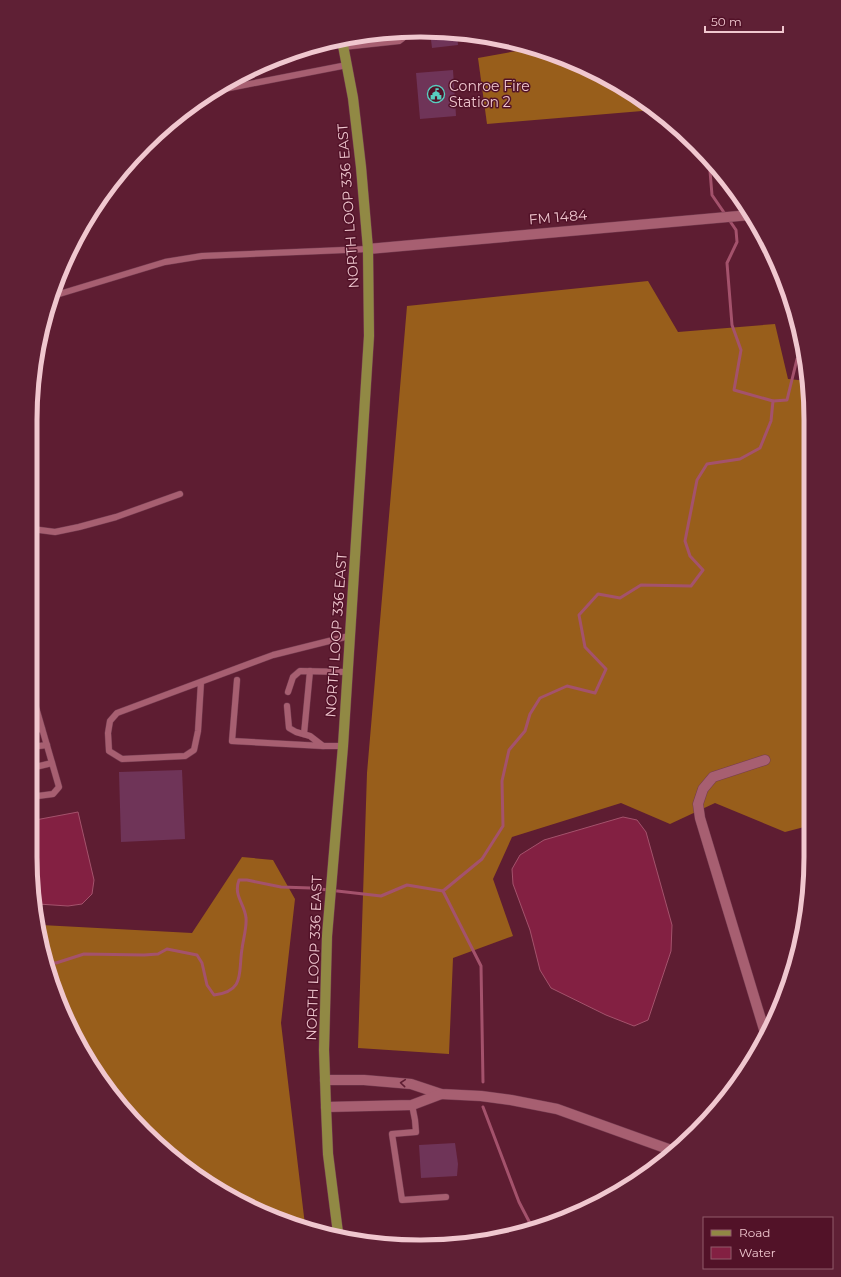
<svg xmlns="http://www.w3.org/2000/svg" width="841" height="1277" font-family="Montserrat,sans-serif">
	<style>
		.forest { fill: #985e1b }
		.water { fill: #832042; stroke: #a4526c }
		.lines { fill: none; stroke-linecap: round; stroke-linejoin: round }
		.stream { stroke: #a4526c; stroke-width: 3 }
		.building { fill: #6f3458 }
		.lane-casing { stroke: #753c50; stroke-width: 7 }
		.street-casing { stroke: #753c50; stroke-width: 11 }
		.secondary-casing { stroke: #753c50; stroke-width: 11 }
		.primary-casing { stroke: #753c50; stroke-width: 11 }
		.lane { stroke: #a75f71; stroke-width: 6 }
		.street { stroke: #a75f71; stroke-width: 10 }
		.secondary { stroke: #a75f71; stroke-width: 10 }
		.primary { stroke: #918944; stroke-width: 10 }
		.oneway { stroke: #5f1e33 }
		.labels { text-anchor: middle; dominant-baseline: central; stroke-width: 3; stroke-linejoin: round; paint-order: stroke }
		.poi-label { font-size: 14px; fill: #f0c7cf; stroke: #521228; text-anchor: start }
		.street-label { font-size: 14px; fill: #f0c7cf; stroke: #521228 }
		.rim { fill: none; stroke: #f0c7cf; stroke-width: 5 }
	</style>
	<rect width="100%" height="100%" fill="#5e1d32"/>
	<g class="forest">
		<polygon points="533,48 546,51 616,82 654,110 487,124 478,58"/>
		<polygon points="648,281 678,332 775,324 788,379 808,381 810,395 808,826 785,832 715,803 670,824 621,803 512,837 493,879 513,936 453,958 449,1054 358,1048 367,773 407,306"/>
		<polygon points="242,857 273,860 295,899 281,1023 305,1225 271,1217 183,1166 96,1074 51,982 41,925 192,933"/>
	</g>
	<g class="water">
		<polygon points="78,812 94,880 92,894 82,904 68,906 38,904 30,856 30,821"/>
		<polygon points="623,817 637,820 646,832 672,925 671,951 648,1020 634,1026 606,1015 551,988 540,970 530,930 513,884 512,869 520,855 544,840"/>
	</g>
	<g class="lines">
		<g class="stream">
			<polyline points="773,401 787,400 797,359 804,359"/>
			<polyline points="443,891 482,859 503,826 502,781 509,750 525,731 530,714 540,698 567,686 595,693 606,669 585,647 579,615 598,594 620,598 641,585 691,586 703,570 690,556 685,541 697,480 707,464 740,459 760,448 771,421 773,401 734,390 741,350 732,325 727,263 737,242 736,230 712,195 710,171 713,164"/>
			<polyline points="443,891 481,966 483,1082"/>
			<path d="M 47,962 L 56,963 L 84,954 L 144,955 L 158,954 L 167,949 L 197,955 L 202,963 L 207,985 L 214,995 C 246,991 238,972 242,949 C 243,940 247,927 246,918 C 245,904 233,896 239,880 L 247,880 L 281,887 L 311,888 L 381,896 L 407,885 L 443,891"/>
			<polyline points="483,1107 519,1202 533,1229"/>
		</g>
	</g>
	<g class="building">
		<polygon points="430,32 457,33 458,45 432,48"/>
		<polygon points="453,70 456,116 420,119 416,73"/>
		<polygon points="182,770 185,839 121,842 119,772"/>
		<polygon points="455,1143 458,1164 457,1176 421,1178 419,1145"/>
	</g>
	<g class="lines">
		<g class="lane-casing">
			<g id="lane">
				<polyline points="343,47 399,41 403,38 403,31"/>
				<polyline points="214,91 347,65"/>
				<polyline points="56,295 165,262 202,256 368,249"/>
				<polyline points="32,529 55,532 79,527 116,517 180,494"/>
				<polyline points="237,680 232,741 323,746 310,736 296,732 289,728 287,706"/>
				<polyline points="201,682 198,731 194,750 185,756 122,759 109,751 108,733 110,721 117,713 273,655 349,636"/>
				<polyline points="288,692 293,677 300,671 347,672"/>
				<polyline points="31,730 42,729"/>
				<polyline points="304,734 310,671"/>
				<polyline points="323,746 343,746"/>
				<polyline points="31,747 47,745"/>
				<polyline points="31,768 52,763"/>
				<polyline points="30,797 53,794 59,787 35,704 31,699"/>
				<polyline points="412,1105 415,1120 416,1132 392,1134 402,1200 446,1197"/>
			</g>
		</g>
		<g class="street-casing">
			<g id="street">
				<polyline points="32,585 33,588"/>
				<polyline points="765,760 713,777 703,789 698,804 700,818 766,1036"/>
				<polyline points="325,1080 364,1080 411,1084 441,1094 481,1096 511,1100 557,1109 671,1150"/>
				<polyline points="326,1107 412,1105 441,1094"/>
			</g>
		</g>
		<g class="secondary-casing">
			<polyline id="secondary" points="368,249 750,215"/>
		</g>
		<g class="primary-casing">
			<polyline id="primary" points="338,1233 328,1154 326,1107 324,1050 327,936 343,746 369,336 368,249 361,167 353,98 342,40"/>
		</g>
		<use href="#lane" class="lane"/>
		<use href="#street" class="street"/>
		<use href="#secondary" class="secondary"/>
		<use href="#primary" class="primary"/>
	</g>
	<defs><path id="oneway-chevron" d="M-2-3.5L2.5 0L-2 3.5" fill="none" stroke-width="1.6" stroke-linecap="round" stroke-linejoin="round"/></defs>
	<use class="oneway" href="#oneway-chevron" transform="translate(403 1083) rotate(-175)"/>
	<defs>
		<g id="civic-ring" transform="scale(0.9)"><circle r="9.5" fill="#521228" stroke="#58cec0" stroke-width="1.5"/><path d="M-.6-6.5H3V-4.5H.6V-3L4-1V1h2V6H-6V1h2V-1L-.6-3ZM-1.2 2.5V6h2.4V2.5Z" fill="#58cec0"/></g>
	</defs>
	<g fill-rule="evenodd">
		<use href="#civic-ring" x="436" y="94"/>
	</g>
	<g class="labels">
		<g class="poi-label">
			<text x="449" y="86">Conroe Fire<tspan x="449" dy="16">Station 2</tspan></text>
		</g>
		<g class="street-label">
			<text transform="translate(348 206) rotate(-94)">NORTH LOOP 336 EAST</text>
			<text transform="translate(558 217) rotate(-5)">FM 1484</text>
			<text transform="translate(336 635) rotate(-86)">NORTH LOOP 336 EAST</text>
			<text transform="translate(314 958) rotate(-88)">NORTH LOOP 336 EAST</text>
		</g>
	</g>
	<path d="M0 0H841V1277H0ZM420 37H421A383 383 0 0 1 804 420V857A383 383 0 0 1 421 1240H420A383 383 0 0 1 37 857V420A383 383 0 0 1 420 37Z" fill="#5f2035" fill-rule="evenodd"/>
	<path class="rim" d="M420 37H421A383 383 0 0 1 804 420V857A383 383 0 0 1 421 1240H420A383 383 0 0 1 37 857V420A383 383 0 0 1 420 37Z"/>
	<rect x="703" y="1217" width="130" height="52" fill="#521228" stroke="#915a6b"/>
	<rect x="711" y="1230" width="20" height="6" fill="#918944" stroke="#915a6b"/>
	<text x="739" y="1237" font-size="12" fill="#f0c7cf">Road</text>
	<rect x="711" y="1247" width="20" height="12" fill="#832042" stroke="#915a6b"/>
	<text x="739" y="1257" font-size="12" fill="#f0c7cf">Water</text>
	<path d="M705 26v6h78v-6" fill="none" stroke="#f0c7cf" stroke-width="2"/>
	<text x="711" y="26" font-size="12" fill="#f0c7cf" stroke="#521228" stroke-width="3" paint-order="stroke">50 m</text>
</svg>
